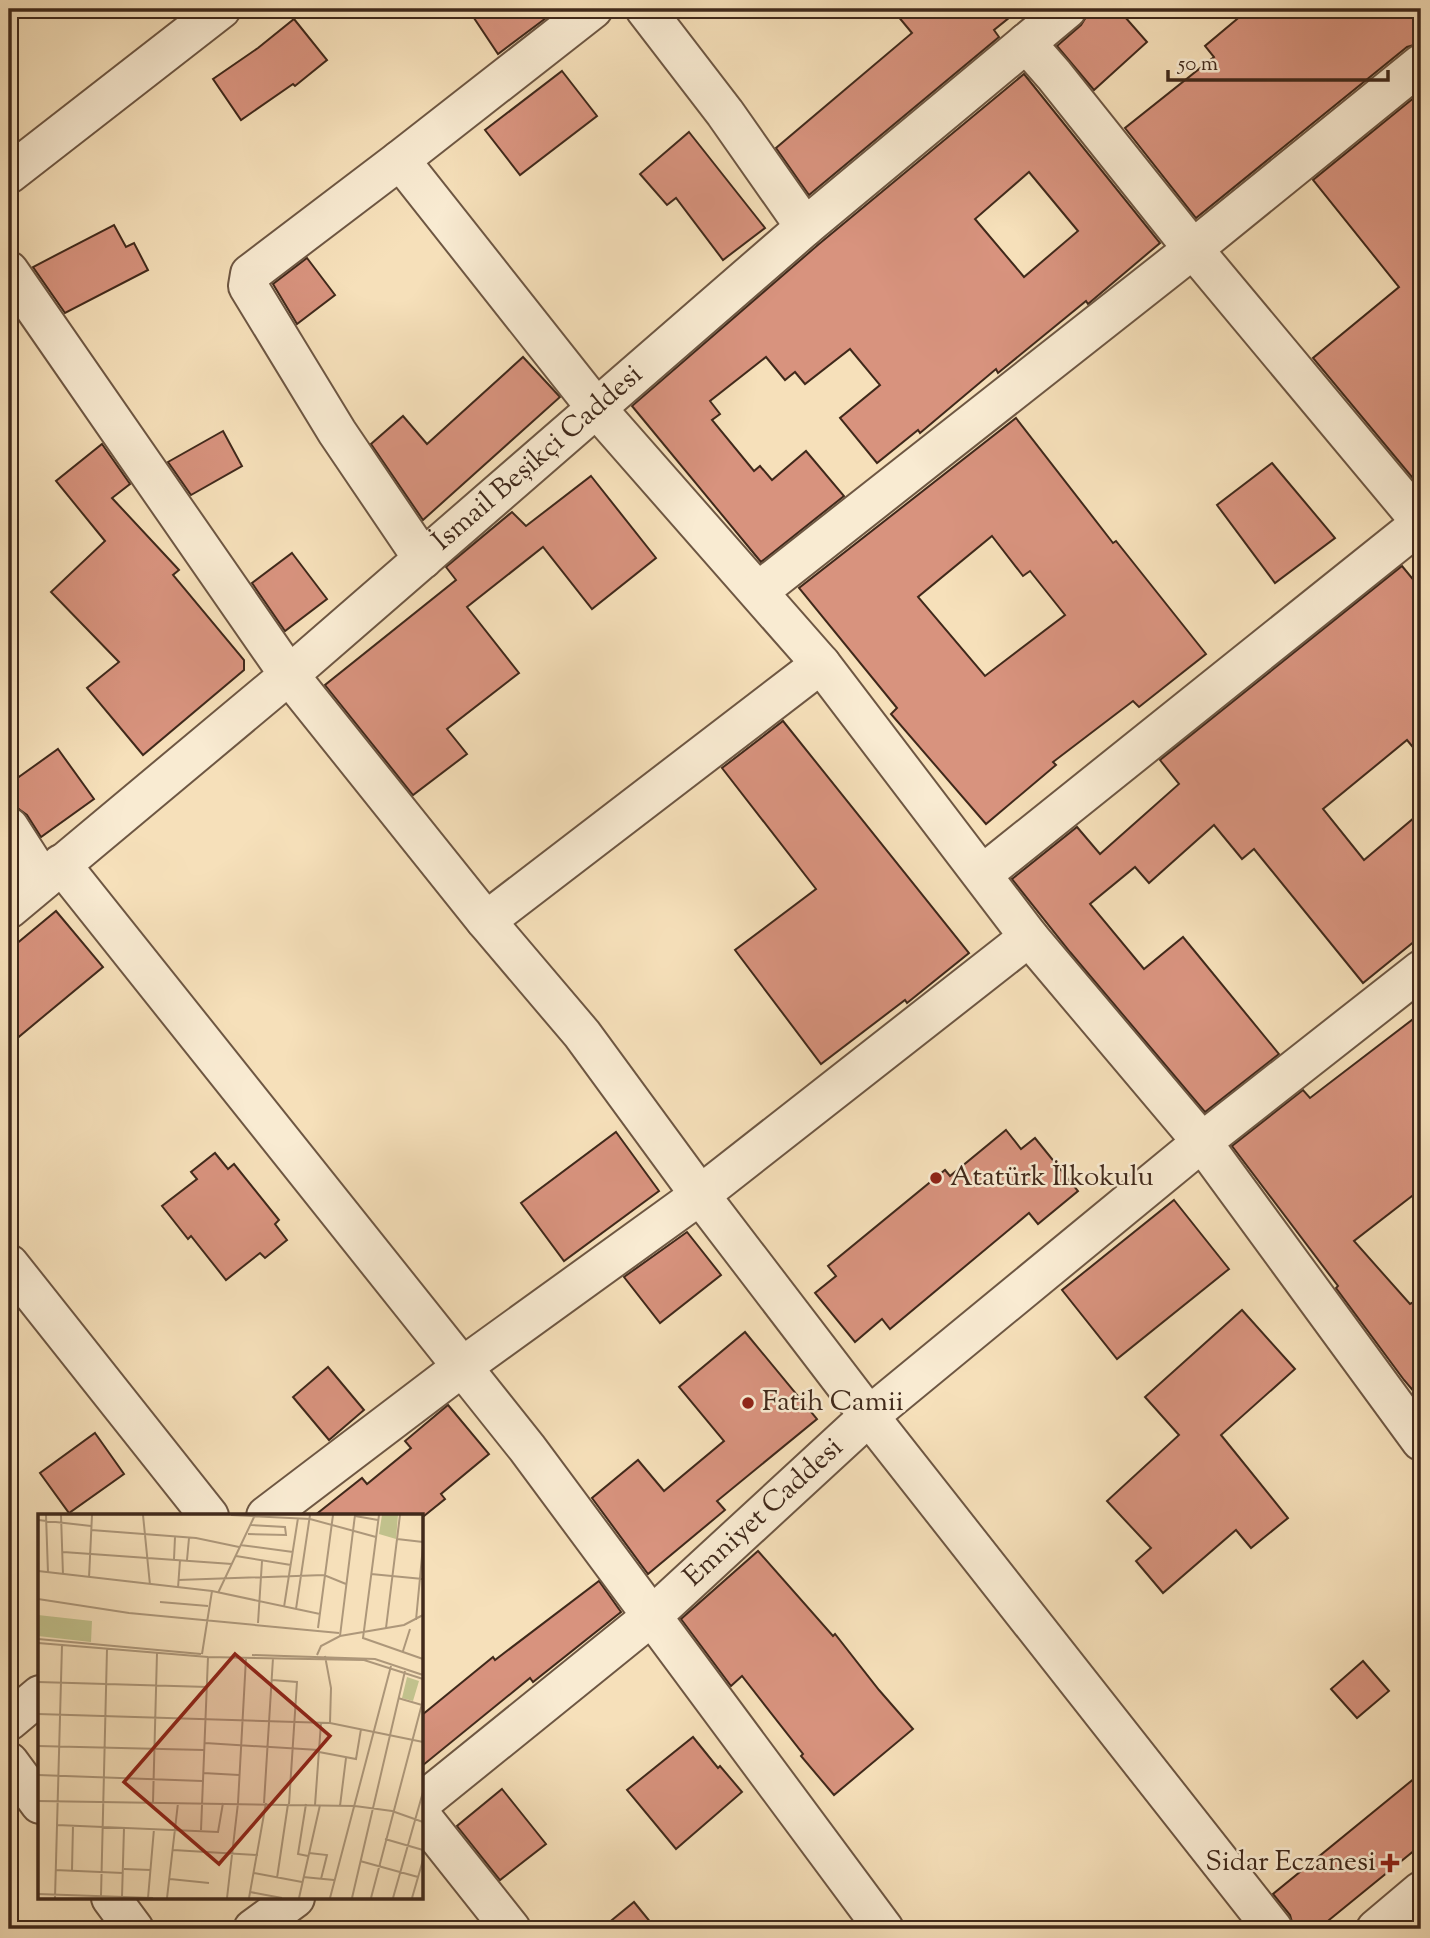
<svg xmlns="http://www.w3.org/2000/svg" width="1430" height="1938" font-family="'Sorts Mill Goudy',serif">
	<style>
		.building { fill: #d8937e; stroke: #40291b; stroke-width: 2; fill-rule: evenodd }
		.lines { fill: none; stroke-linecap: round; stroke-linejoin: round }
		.minor-casing { stroke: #6e5743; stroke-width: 42 }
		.minor { stroke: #f9ebd2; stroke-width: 38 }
		.poi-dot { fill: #8f2418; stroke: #f9ebd2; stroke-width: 2.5 }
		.labels { text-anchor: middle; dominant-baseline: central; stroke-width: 5; stroke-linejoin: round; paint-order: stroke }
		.street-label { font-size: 28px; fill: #40291b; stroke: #f9ebd2 }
		.poi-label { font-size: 28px; fill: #40291b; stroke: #f9ebd2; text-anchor: start }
		.inset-road { fill: none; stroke: #ad977a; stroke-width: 2 }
		.view { fill: #8f2418; fill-opacity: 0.15; stroke: #8f2418; stroke-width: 3.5 }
		.inset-edge { fill: none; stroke: #40291b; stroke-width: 3.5 }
	</style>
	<rect width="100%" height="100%" fill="#f6e0ba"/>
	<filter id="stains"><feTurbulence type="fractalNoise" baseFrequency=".00286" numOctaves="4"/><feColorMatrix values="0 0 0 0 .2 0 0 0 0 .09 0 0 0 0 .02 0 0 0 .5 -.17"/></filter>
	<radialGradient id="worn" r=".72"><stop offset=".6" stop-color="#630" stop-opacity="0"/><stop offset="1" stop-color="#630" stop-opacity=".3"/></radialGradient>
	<g class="building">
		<polygon points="468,9 558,9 498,54"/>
		<polygon points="892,9 1020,9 994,30 999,37 809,195 776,148 912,33"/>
		<polygon points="1091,9 1118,9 1147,42 1094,90 1057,46 1081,25"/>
		<polygon points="1249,9 1410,9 1421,23 1421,43 1407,47 1196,218 1125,128 1214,57 1205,46"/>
		<polygon points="294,19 327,60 295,86 293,84 241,120 213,79 258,48"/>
		<polygon points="562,71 597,116 520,175 485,130"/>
		<path d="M 1024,74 L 1160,243 L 1088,304 L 1086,301 L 998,373 L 996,369 L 920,433 L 918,430 L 877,463 L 840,418 L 880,385 L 850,349 L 805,384 L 795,372 L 785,380 L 766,357 L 710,401 L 720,414 L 712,420 L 754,471 L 760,466 L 772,480 L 806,451 L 844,496 L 761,562 L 632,406 L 819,244 ZM 1029,172 L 1078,231 L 1024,277 L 975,219 Z"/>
		<polygon points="1421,92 1421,488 1313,358 1399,287 1313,180"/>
		<polygon points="689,132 765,228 723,260 676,198 667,205 640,174"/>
		<polygon points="114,225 126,247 134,243 148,270 65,313 33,267"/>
		<polygon points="307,258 335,295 297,324 273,284"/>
		<polygon points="523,357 560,397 423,520 371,444 403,416 427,444"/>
		<path d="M 1016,418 L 1113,543 L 1116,541 L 1206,654 L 1139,707 L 1133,701 L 1053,762 L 1056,765 L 986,824 L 891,714 L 897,708 L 799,588 ZM 992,536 L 1023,576 L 1030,571 L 1065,615 L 985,676 L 918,597 Z"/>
		<polygon points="223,431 242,466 191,495 168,462"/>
		<polygon points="102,444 130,484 112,498 179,570 173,575 244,660 244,670 143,755 87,688 119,662 51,592 105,541 56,481"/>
		<polygon points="1272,463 1335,538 1275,583 1217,505"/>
		<polygon points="591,476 656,558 592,609 543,547 467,607 519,673 447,729 467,754 413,795 325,685 456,580 446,567 512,512 526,526"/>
		<polygon points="292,553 327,599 285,631 252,583"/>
		<polygon points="1402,566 1421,589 1421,757 1407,740 1323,809 1364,860 1421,812 1421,936 1363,983 1254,849 1242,859 1214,825 1149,883 1135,867 1090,904 1144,969 1183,937 1279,1054 1205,1112 1070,952 1012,879 1077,827 1100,854 1179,784 1160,760"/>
		<polygon points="783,721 969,953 907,1003 905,1000 821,1064 735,950 816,889 722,768"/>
		<polygon points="58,749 94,799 41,837 27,815 9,802 9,784"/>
		<polygon points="56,911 103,967 9,1045 9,950"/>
		<polygon points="1421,1013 1421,1189 1354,1241 1410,1304 1421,1298 1421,1400 1404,1380 1336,1288 1338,1286 1232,1146 1303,1090 1310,1098"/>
		<polygon points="1006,1130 1021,1149 1035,1138 1078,1191 1038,1224 1029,1213 890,1329 882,1319 855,1342 815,1293 836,1276 828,1266 945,1170 950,1176"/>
		<polygon points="616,1132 659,1191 564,1261 521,1203"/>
		<polygon points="215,1153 228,1169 234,1164 279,1220 275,1224 287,1240 265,1258 260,1253 226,1280 191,1236 188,1239 162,1206 197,1179 191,1172"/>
		<polygon points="1174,1200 1229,1269 1117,1359 1062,1290"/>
		<polygon points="687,1232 721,1275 660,1323 624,1277"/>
		<polygon points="1242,1310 1295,1369 1221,1435 1288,1518 1251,1548 1236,1530 1163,1593 1136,1561 1151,1548 1107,1501 1179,1435 1145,1397"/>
		<polygon points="745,1332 817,1419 717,1501 725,1510 648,1574 592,1498 638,1460 664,1491 724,1441 679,1387"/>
		<polygon points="328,1367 364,1410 329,1440 293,1397"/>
		<polygon points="448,1405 489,1454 441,1494 445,1499 424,1516 314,1516 362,1478 367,1484 411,1448 405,1441"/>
		<polygon points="95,1433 124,1474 69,1513 40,1473"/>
		<polygon points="758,1551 833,1636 835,1634 879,1690 913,1729 834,1795 801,1756 803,1754 742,1676 731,1686 681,1619"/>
		<polygon points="599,1581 621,1612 533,1682 530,1678 422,1766 422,1715 493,1657 495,1660"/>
		<polygon points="1363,1661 1389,1691 1357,1718 1331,1689"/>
		<polygon points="693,1737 718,1768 720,1766 742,1792 676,1849 627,1790"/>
		<polygon points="1421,1773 1421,1845 1318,1929 1294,1929 1290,1915 1273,1894"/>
		<polygon points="502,1789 546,1844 500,1880 457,1826"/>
		<polygon points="634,1902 656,1929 601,1929"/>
	</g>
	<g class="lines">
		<g class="minor-casing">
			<g id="minor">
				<polyline points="645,9 725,113 805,227"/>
				<polyline points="1026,43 1054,75 1193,249 1421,522"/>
				<polyline points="400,160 597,409 821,664 1029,937 1202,1142 1421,1441"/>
				<polyline points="9,174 221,9"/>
				<polyline points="9,271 289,675 486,921 582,1034 700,1195 869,1416 1273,1929"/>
				<polyline points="423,559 337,432 248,286 250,274 400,160 593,9"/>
				<polyline points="759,591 1193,249 1421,64"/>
				<polyline points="9,827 43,880"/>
				<polyline points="61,864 527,1448 884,1929"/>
				<polyline points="983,874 1421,523"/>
				<path id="s1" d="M 9,909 L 289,675 L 805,227 L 1067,9"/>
				<polyline points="486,921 821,664"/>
				<polyline points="9,1264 209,1516"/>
				<polyline points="266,1516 462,1367 700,1195 1029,937"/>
				<polyline points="9,1721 40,1695"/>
				<polyline points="9,1762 40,1804"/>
				<path id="s2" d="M 422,1802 L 652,1616 L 869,1416 L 1202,1142 L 1421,970"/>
				<polyline points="422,1817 511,1929"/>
				<polyline points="111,1898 134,1929"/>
				<polyline points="253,1929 295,1898"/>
				<polyline points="1376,1929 1421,1891"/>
			</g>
		</g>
		<use href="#minor" class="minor"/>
	</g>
	<g class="poi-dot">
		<circle cx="936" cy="1178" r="7"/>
		<circle cx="748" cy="1403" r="7"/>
		<path d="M1386.5 1852.5h7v7h7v7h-7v7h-7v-7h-7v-7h7z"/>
	</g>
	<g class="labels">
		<g class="street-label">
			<text stroke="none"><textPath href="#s1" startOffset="695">İsmail Beşikçi Caddesi</textPath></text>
			<text stroke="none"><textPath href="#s2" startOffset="448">Emniyet Caddesi</textPath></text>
		</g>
		<g class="poi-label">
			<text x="950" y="1178">Atatürk İlkokulu</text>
			<text x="762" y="1403">Fatih Camii</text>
			<text x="1376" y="1863" text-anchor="end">Sidar Eczanesi</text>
		</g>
	</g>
	<g transform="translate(38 1514)">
		<rect width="385" height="385" fill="#f6e0ba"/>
		<path d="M 344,1 L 360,1 L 358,25 L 341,20 ZM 0,101 L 54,107 L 53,128 L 0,122 ZM 369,163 L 381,167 L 375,187 L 364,184 Z" fill="#c1c18c"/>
		<path class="inset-road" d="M 8,1 L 10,59M 23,1 L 25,61M 105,1 L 112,71M 193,1 L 272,5 L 338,23M 341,1 L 325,124 L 385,145M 317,2 L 340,6M 0,6 L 53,12M 53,16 L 158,24 L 201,33M 210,20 L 248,21 L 247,13 L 213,11M 359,25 L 385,28M 202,31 L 255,38M 25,38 L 194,50M 198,42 L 253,51M 136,45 L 137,23M 149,46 L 151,24M 0,57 L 174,77 L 282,100M 333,60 L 385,65M 51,64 L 54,1M 140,66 L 286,61 L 308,70M 140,74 L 142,46M 180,79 L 217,1M 0,85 L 91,99 L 301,119M 122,88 L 170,92M 246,93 L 260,4M 258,95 L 272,1M 378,106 L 385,32M 220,109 L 224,47M 280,114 L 295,1M 348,114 L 362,1M 302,122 L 317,1M 0,125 L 163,140M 0,129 L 170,143 L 326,146 L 385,165M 365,137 L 372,115M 164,140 L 174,77M 214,141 L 337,145 L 385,161M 279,141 L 283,132 L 302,122 L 366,111 L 385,101M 287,142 L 293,174 L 292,209M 234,166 L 259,168 L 251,290M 0,168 L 170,173M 360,184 L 384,191M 0,200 L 292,209 L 385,228M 167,229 L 281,236M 0,232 L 166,236M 281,238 L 318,245 L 323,215M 165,259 L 201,261M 0,261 L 164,267M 0,287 L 317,292 L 354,297 L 385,308M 115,288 L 119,139M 226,289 L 235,144M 268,290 L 260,340 L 270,342M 277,291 L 283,209M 302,292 L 308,244M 19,311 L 180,318 L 185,289M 163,316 L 170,143M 347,325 L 385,336M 135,336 L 220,341M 271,339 L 289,341 L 283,365M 322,347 L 380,363M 86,355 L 113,356M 17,356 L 85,359M 34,356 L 35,311M 216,359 L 264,368M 265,363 L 296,366M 239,364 L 250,290M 132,365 L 171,369M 212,378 L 244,384M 0,380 L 115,384M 63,382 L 69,135M 84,383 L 86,314M 17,384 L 24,131M 110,384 L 116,315M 129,384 L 140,289M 189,384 L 200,289 L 208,144M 211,384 L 228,289M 261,384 L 282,291M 292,384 L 353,152M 314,384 L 367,157M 333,384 L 385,186M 355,384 L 385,278M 374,384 L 385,346"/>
		<path class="view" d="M 197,140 L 292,222 L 181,350 L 86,268 Z"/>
		<rect width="385" height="385" class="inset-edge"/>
	</g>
	<rect width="1430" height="1938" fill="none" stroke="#f6e0ba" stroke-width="35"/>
	<rect x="10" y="10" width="1409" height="1917" fill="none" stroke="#40291b" stroke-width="3.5"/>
	<rect x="18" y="18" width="1395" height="1903" fill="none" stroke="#40291b" stroke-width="2"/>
	<path d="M1168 70v10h220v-10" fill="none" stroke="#40291b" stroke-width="3.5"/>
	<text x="1178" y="70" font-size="21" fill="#40291b" stroke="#f9ebd2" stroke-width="5" paint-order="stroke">50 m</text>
	<rect width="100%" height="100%" filter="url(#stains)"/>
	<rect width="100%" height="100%" fill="url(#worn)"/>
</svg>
